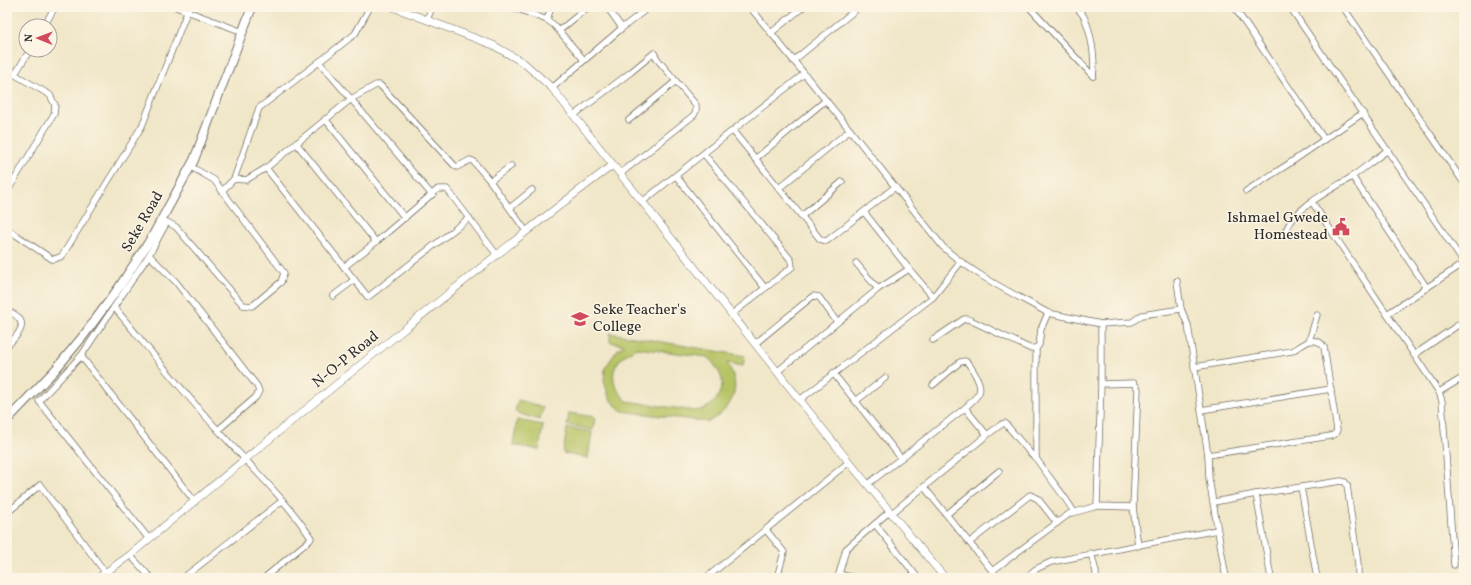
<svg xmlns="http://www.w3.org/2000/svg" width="1471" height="585" font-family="Vollkorn,serif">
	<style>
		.park { fill: #b6c364; stroke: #707748; fill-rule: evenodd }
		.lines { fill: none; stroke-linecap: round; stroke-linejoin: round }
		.minor-casing { stroke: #706c62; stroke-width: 7 }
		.tertiary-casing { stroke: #706c62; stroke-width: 8 }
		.primary-casing { stroke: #706c62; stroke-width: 10 }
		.minor { stroke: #fff; stroke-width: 5.5 }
		.tertiary { stroke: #fff; stroke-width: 7 }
		.primary { stroke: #fff; stroke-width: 8 }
		.labels { text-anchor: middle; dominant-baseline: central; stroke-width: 3; stroke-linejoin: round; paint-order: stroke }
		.poi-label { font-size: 15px; fill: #2b2b2b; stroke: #fcf5e5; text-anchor: end }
		.street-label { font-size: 15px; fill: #2b2b2b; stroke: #fcf5e5 }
	</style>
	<rect width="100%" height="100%" fill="#fcf5e5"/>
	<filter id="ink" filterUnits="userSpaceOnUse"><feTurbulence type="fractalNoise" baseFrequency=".025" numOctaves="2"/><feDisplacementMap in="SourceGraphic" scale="8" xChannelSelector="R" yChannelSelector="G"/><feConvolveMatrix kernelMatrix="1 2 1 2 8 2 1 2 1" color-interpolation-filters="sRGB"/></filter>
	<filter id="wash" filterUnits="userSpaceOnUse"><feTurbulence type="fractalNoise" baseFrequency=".012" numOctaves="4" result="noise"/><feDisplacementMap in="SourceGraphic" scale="16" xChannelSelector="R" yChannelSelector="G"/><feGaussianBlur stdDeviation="0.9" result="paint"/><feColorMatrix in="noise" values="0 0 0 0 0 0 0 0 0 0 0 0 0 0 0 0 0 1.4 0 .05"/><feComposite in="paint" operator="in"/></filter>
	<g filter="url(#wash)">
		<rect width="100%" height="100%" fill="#f0e6c8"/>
		<g class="park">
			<path d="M 610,333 L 745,356 L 743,366 L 727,363 C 743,387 733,409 708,422 L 622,411 L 611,401 L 608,394 L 604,381 L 605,368 L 618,349 L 625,345 L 610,342 ZM 637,348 L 708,357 C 714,364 721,372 722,381 C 723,384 721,388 720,391 C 717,403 707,409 695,411 L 627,401 C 605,380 611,360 637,348 Z"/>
			<polygon points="518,400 543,407 540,420 515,412"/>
			<polygon points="569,413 595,417 593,430 567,425"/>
			<polygon points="517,420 543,425 539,450 513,445"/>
			<polygon points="567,428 592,432 588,458 563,453"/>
		</g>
	</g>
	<g filter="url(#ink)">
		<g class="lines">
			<g class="minor-casing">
				<g id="minor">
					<polyline points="176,7 243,32"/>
					<polyline points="370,7 355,34 319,62 351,99 432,195"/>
					<polyline points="513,7 547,20 554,25 584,60"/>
					<polyline points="607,7 622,28"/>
					<path d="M 750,7 L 850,130 L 943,247 C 974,275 1012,293 1048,313 L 1101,324 L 1132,322 L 1142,315 L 1181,309"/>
					<polyline points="1029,7 1093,76"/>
					<path d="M 1076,7 C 1079,10 1082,13 1084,17 C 1091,32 1096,60 1093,76"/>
					<polyline points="1234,7 1324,139"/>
					<polyline points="1290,7 1464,263"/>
					<polyline points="1343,7 1464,183"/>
					<polyline points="427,20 432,7"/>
					<polyline points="547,20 551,7"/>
					<polyline points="44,26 55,7"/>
					<polyline points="560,30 588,7"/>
					<polyline points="771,33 803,7"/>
					<polyline points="793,61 859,7"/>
					<polyline points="7,70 50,95 55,105 54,114 7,192"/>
					<polyline points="15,74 30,50"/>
					<polyline points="552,88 622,28 649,7"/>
					<polyline points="574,115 631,72 654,53 658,60 696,105 696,111 694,115 620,174"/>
					<polyline points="325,119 405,218"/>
					<polyline points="629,120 676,81"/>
					<polyline points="733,131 820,239 826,241 828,240 895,187"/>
					<polyline points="296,143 376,242"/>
					<polyline points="704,154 791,260 792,267 732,314"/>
					<polyline points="755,159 826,100"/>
					<polyline points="266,168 368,297 469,218"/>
					<polyline points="676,176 765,288"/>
					<polyline points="1352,176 1427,288"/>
					<polyline points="234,179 259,108 319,62"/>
					<polyline points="490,181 511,166"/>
					<polyline points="779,188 850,130"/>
					<polyline points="222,191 234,179 246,180 266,168 351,99 376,85 380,85 454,165 457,167 470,160 473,161 490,181 526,231"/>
					<polyline points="1246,191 1287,165 1363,113"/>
					<polyline points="642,202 804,74"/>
					<polyline points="1312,202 1439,392 1442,401 1454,565"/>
					<polyline points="510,208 532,190"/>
					<polyline points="802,216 842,182"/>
					<polyline points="7,229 52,259 55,259 62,256 142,126 189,7"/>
					<path d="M 1286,230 C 1296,207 1329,191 1350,178 C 1363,169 1375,159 1388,150"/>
					<polyline points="149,255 176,282 257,386 259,391 256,397 218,430"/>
					<polyline points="856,263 878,289"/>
					<polyline points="344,267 376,242 438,189 447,189 497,255"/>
					<polyline points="1177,281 1181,309 1188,325 1208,455 1209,479 1226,578"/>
					<polyline points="333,296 354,280"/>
					<polyline points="933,297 960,263"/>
					<path d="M 114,307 C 148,348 182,391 218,430 C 249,465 285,498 311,538 L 310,540 L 264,578"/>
					<path d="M 7,314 L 12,313 C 31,323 17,336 7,346"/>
					<polyline points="1387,314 1464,263"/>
					<polyline points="1101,324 1101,384 1097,506 1133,507"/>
					<polyline points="933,340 964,319 968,319 1029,348 1036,348 1039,345 1041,329 1048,313"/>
					<polyline points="756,343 813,296 819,297 837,322"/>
					<path d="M 1036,348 L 1036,458 C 1048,477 1063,493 1074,512"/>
					<polyline points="1414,355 1464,321"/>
					<polyline points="81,356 195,502"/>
					<polyline points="1194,367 1292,351 1309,341 1317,315"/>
					<polyline points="778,371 878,289 909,269"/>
					<polyline points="833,373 901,458"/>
					<polyline points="1101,384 1134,383 1138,389 1133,507 1138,546"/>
					<polyline points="1439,392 1464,377"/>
					<polyline points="801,399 933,297 909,269 864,212"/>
					<polyline points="856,401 885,378"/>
					<polyline points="1201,410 1331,389"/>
					<polyline points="987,435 1002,424 1005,423 1031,454 1036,458"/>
					<path d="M 1208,455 L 1331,436 L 1335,434 L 1337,430 L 1324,347 C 1320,341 1316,340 1309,341"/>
					<path d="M 868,484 L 965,408 C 979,394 985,393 975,374 C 972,369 970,364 965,361 L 960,362 L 933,385"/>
					<polyline points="924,487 998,578"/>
					<polyline points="1301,487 1317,578"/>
					<polyline points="1256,494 1341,481 1345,482 1347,485 1358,564 1358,578"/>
					<polyline points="1214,502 1256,494 1271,578"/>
					<polyline points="7,513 40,485 105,572"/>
					<polyline points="892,513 987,435 965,408"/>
					<polyline points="947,514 999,471"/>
					<polyline points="875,524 918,578"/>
					<polyline points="766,530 784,552 777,578"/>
					<polyline points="149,539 39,401 81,356 149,255 167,222 176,227 243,305 252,306 281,282 284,273 214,180 195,169"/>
					<polyline points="970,542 1030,495 1038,499 1057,523"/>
					<polyline points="1091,553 1096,572 1096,578"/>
					<polyline points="130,555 151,578"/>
					<polyline points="992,571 1069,514 1097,506"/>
					<polyline points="839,574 854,578"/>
					<polyline points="183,578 282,501"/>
					<polyline points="706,578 849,462"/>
					<polyline points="838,578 846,549 890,511"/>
					<polyline points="1025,578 1036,569 1051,562 1217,530"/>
				</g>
			</g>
			<g class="tertiary-casing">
				<g id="tertiary">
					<polyline points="393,7 493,45 524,63 552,88 849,462 945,578"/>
					<path d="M 98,578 L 130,555 C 220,479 311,405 402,331 C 472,275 541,218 613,165"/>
				</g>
			</g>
			<g class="primary-casing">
				<polyline id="primary" points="7,420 55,370 84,335 120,286 152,237 194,160 252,7"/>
			</g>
			<use href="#minor" class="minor"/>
			<use href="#tertiary" class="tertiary"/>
			<use href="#primary" class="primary"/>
		</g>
	</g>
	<defs>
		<g id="civic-bare" transform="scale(1.38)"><path d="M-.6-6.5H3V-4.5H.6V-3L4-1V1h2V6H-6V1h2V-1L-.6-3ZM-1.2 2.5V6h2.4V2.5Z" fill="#d1495b" stroke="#fcf5e5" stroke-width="2.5" paint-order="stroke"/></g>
		<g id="university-bare" transform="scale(1.38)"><path d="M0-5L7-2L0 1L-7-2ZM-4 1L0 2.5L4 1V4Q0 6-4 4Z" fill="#d1495b" stroke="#fcf5e5" stroke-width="2.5" paint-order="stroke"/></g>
	</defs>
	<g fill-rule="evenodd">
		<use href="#civic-bare" x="1341" y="227"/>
		<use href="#university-bare" x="580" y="319"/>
	</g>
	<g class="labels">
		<g class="poi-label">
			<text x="1328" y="218">Ishmael Gwede<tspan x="1328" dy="17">Homestead</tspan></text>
			<text x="593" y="310" text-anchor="start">Seke Teacher's<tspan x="593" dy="17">College</tspan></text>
		</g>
		<g class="street-label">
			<text transform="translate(143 222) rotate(-60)">Seke Road</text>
			<text transform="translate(346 360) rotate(-39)">N-O-P Road</text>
		</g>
	</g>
	<rect width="1471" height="585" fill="none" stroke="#fcf5e5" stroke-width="24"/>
	<g transform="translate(38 38) rotate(271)"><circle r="19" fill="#fcf5e5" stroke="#a8a49b"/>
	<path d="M0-3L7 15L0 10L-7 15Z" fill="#d1495b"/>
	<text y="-6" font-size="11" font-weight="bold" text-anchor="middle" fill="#2b2b2b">N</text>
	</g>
</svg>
